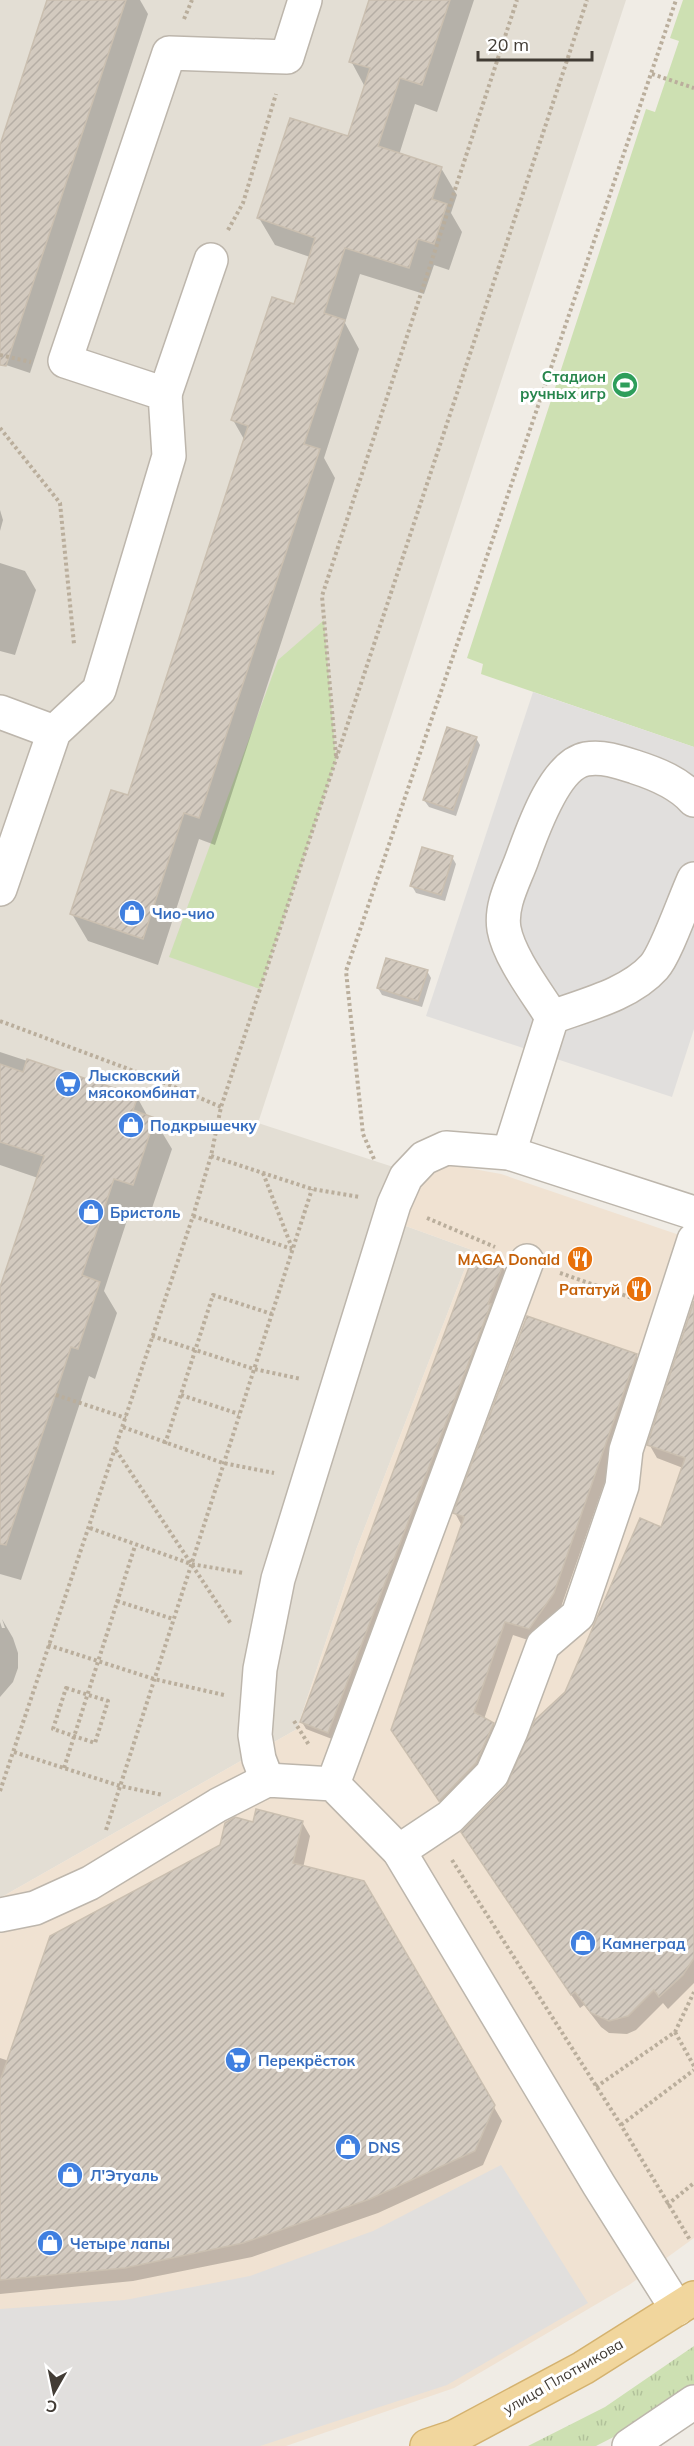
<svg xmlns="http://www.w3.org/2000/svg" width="694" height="2446" font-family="Mulish,sans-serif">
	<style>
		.residential { fill: #e3ded4 }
		.commercial { fill: #f0e2d2 }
		.grass { fill: url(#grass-tufts) }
		.green { fill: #cde0b2 }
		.parking { fill: #e1dfdd }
		.shadow { fill: #0003 }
		.building { fill: url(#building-hatch); stroke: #cabfb0; stroke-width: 1.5 }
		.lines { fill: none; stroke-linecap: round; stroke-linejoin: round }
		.minor-casing { stroke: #bdb6ac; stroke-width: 36 }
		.major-casing { stroke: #d4b26f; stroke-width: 36 }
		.path { stroke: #baae9c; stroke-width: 4; stroke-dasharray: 3 3; stroke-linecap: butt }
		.minor { stroke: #fff; stroke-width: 33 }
		.major { stroke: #f1d69d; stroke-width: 33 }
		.labels { text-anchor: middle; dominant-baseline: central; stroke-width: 6; stroke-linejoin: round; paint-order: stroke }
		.leisure-label { font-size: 15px; font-weight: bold; fill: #27864d; stroke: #fff; text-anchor: end }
		.shop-label { font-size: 15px; font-weight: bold; fill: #366cbe; stroke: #fff; text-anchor: start }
		.food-label { font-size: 15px; font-weight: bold; fill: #c56008; stroke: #fff; text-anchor: end }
		.street-label { font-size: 15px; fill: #423c35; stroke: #fff }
	</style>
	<defs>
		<pattern id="grass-tufts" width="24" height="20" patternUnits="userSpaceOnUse" patternTransform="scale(1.5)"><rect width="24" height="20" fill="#cde0b2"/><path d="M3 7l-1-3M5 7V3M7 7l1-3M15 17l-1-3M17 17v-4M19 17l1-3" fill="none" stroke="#b1c19a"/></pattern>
		<pattern id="building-hatch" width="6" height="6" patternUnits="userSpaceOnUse" patternTransform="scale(1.5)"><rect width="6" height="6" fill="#d3cabf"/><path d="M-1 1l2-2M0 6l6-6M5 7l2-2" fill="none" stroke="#b6aea5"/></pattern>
	</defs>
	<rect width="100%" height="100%" fill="#f0ece5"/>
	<polygon class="residential" points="0,0 626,0 258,1123 421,1176 403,1225 472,1250 356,1550 297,1729 0,1898"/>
	<polygon class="commercial" points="446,1164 501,1174 694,1240 694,2238 629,2285 454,2388 286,2446 0,2446 0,1898 297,1729 356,1550 472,1250 403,1225 421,1176"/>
	<polygon class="grass" points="694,2346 694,2385 635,2426 596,2446 528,2446 605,2407"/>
	<g class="green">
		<polygon points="683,0 694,0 694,747 481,674 483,664 467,658 646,109 655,112 679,41 670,38"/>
		<polygon points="324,620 336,760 260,989 169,957 278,660"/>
	</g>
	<g class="parking">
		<polygon points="533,692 694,747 694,1029 672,1097 426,1016"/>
		<polygon points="501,2165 588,2303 447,2385 260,2446 0,2446 0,2309 125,2300 250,2276 373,2231"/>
	</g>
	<g class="shadow">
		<polygon points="49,0 140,0 148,14 30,373 0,363 0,149"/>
		<polygon points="370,0 474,0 437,112 415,104 399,155 441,168 457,195 451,213 462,232 449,270 434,265 424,294 360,274 345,323 359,349 324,458 335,478 215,845 199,839 158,965 88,941 72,914 129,797 245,441 233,420 295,306 310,257 275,245 259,218 349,138 365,87 351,61"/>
		<polygon points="0,510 3,520 0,531"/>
		<polygon points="0,563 25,571 36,590 15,655 0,651"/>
		<polygon points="476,738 480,745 456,816 429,807 424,800"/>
		<polygon points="452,857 456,864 445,901 416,893 412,886"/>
		<polygon points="427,971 431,978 422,1007 382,995 378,988"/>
		<polygon points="0,1052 137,1097 148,1117 154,1119 172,1149 150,1214 131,1208 104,1291 117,1313 95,1379 89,1376 21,1580 0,1574 0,1292 38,1178 0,1165"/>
		<polygon points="502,1266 506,1273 332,1739 306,1729 302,1722"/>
		<polygon points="694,1306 694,1983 668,2009 663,2003 636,2030 627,2034 609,2033 601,2027 584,2005 580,2008 462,1833 507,1788 567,1693 662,1529 683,1468 657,1458 649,1444"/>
		<polygon points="636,1356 644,1370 561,1607 537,1643 513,1635 484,1719 493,1724 501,1738 448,1814 401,1744 462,1526 455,1513"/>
		<polygon points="2,1619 13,1638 18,1653 18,1668 13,1682 0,1697 0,1622 2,1628 5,1628"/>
		<polygon points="302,1822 310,1836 303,1868 363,1882 502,2121 483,2165 378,2213 252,2257 133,2281 0,2294 0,2058 9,2061 221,1846 254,1824"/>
	</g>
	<g class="building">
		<polygon points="47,0 126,0 6,366 0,365 0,145"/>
		<polygon points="369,0 450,0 422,85 400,78 378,146 442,167 432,199 447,204 434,244 418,239 409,268 345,248 324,313 345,320 304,444 320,449 199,818 184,813 143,939 70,914 111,790 128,795 248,426 231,420 272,297 294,304 315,238 257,218 290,118 348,136 370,68 349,62"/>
		<polygon points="447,727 477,737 453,810 423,800"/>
		<polygon points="422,847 453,856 441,895 410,886"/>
		<polygon points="386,958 428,970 418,1001 377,988"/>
		<polygon points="27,1059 138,1096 133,1110 155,1118 133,1185 114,1179 82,1275 100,1282 78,1349 71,1347 6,1545 0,1544 0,1287 44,1156 0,1142 0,1064 23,1072"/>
		<polygon points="474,1254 503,1265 488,1304 491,1304 328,1733 300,1722"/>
		<polygon points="694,1301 694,1958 683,1975 659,1997 654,1990 628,2016 609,2021 591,2013 575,1992 571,1995 461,1832 506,1787 535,1720 565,1692 640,1518 661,1527 685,1458 647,1445"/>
		<polygon points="527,1316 637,1354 554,1593 529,1629 505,1622 474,1712 494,1723 476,1763 439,1801 391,1730 464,1517 453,1513"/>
		<polygon points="256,1809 303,1821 293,1863 364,1881 495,2105 475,2151 370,2199 243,2243 125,2268 0,2280 0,2081 50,1936 220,1845 225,1823 235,1817 253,1822"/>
	</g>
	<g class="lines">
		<g class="minor-casing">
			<g id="minor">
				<polyline points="165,394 211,260"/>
				<polyline points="0,712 54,732"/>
				<polyline points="0,889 54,732 99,690 169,456 165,394 65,361 169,53 287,57 305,0"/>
				<path d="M 552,1017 C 537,993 509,957 504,929 C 500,905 514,881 522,859 C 532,832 554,765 586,759 C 603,756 620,762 635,767 C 657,774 679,783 694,800"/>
				<path d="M 552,1017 C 585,1005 630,994 654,967 C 666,954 685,898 694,879"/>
				<polyline points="509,1153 552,1017"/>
				<polyline points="267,1780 259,1759 255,1735 260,1669 278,1579 394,1204 406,1177 424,1158 446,1148 509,1153 694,1213"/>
				<polyline points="333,1784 527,1261"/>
				<polyline points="399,1851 450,1817 492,1774 511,1731 543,1645 578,1615 622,1486 626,1450 694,1240"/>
				<polyline points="0,1915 35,1908 90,1883 218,1805 267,1780 333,1784 399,1851 599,2185 677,2309"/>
				<polyline points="629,2446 694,2402"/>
			</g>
		</g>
		<g class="major-casing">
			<polyline id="major" points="427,2446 454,2437 583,2368 694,2298"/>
		</g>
		<g class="path">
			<polyline points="184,19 192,0"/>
			<polyline points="652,74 694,88"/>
			<polyline points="228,230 243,203 276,94"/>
			<polyline points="0,355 31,362"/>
			<polyline points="0,428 60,503 74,644"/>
			<polyline points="336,756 322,596 517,0"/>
			<polyline points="0,1021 158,1080 221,1107"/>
			<polyline points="211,1156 312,1189 360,1197"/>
			<polyline points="374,1159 363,1134 346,971 676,0"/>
			<polyline points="263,1173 292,1248"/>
			<polyline points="193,1216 292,1249"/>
			<polyline points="427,1218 495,1247"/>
			<polyline points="560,1273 638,1300"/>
			<polyline points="152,1336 254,1369 301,1379"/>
			<polyline points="56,1395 126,1418"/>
			<polyline points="181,1395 239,1414"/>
			<polyline points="123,1427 223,1463 274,1473"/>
			<polyline points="165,1444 213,1295 272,1314"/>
			<polyline points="116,1450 231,1624"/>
			<polyline points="90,1528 191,1564 244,1573"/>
			<polyline points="117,1601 173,1619"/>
			<polyline points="48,1645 154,1679 224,1695"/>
			<polygon points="66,1688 108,1701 95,1743 53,1729"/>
			<polyline points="294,1721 309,1745"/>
			<polyline points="14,1752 120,1786 163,1795"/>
			<polyline points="64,1768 135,1546"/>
			<polyline points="0,1791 193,1216 211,1156 221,1107 587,0"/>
			<polyline points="106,1830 312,1189"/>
			<polyline points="452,1860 621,2125 690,2240"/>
			<polyline points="675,2032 694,2066"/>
			<polyline points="596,2087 675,2032 694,1992"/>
			<polyline points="621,2125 694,2070"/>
			<polyline points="667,2205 694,2183"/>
		</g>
		<use href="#minor" class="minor"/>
		<use href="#major" class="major"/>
	</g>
	<defs>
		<g id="stadium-disc" transform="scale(1.35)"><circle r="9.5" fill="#2e9e5b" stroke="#fff"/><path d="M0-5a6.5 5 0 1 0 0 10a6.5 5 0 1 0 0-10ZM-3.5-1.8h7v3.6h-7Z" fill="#fff"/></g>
		<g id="shop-disc" transform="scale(1.35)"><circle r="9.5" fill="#3f7fe0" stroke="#fff"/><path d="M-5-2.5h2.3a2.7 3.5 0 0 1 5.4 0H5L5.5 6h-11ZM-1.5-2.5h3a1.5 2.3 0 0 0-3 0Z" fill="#fff"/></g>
		<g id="supermarket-disc" transform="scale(1.35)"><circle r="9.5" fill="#3f7fe0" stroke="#fff"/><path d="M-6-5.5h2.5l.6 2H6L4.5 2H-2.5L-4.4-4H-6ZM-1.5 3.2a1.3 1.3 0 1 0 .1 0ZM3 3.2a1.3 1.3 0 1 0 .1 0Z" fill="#fff"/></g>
		<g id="restaurant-disc" transform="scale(1.35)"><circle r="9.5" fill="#e8710a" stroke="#fff"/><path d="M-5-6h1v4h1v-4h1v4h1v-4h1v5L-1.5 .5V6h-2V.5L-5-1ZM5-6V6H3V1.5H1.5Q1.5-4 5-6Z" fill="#fff"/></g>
	</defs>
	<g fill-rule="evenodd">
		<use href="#stadium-disc" x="625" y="385"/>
		<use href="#shop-disc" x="132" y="913"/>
		<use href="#supermarket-disc" x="68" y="1084"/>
		<use href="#shop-disc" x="131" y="1125"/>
		<use href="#shop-disc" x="91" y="1212"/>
		<use href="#restaurant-disc" x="580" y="1259"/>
		<use href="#restaurant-disc" x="639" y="1289"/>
		<use href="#shop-disc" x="583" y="1943"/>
		<use href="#supermarket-disc" x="238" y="2060"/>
		<use href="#shop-disc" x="348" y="2147"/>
		<use href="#shop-disc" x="70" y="2175"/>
		<use href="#shop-disc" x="50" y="2243"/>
	</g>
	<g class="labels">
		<g class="leisure-label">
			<text x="606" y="376">Стадион<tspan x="606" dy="17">ручных игр</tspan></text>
		</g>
		<g class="shop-label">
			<text x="152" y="913">Чио-чио</text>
			<text x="88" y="1075">Лысковский<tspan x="88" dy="17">мясокомбинат</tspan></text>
			<text x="150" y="1125">Подкрышечку</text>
			<text x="110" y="1212">Бристоль</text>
			<text x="602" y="1943">Камнеград</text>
			<text x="258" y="2060">Перекрёсток</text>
			<text x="368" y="2147">DNS</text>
			<text x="90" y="2175">Л'Этуаль</text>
			<text x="70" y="2243">Четыре лапы</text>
		</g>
		<g class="food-label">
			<text x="560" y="1259">MAGA Donald</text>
			<text x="620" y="1289">Рататуй</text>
		</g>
		<g class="street-label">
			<text transform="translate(563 2376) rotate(-30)">улица Плотникова</text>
		</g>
	</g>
	<g transform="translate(54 2392) rotate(189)" stroke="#ffffff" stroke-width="4.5" paint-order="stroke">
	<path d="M0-4.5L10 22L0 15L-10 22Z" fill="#423c35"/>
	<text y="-9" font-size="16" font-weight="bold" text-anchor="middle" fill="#423c35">С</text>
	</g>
	<path d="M478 51v9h114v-9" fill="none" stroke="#423c35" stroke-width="3"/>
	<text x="487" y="51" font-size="18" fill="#423c35" stroke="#ffffff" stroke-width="4.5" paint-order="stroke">20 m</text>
</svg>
